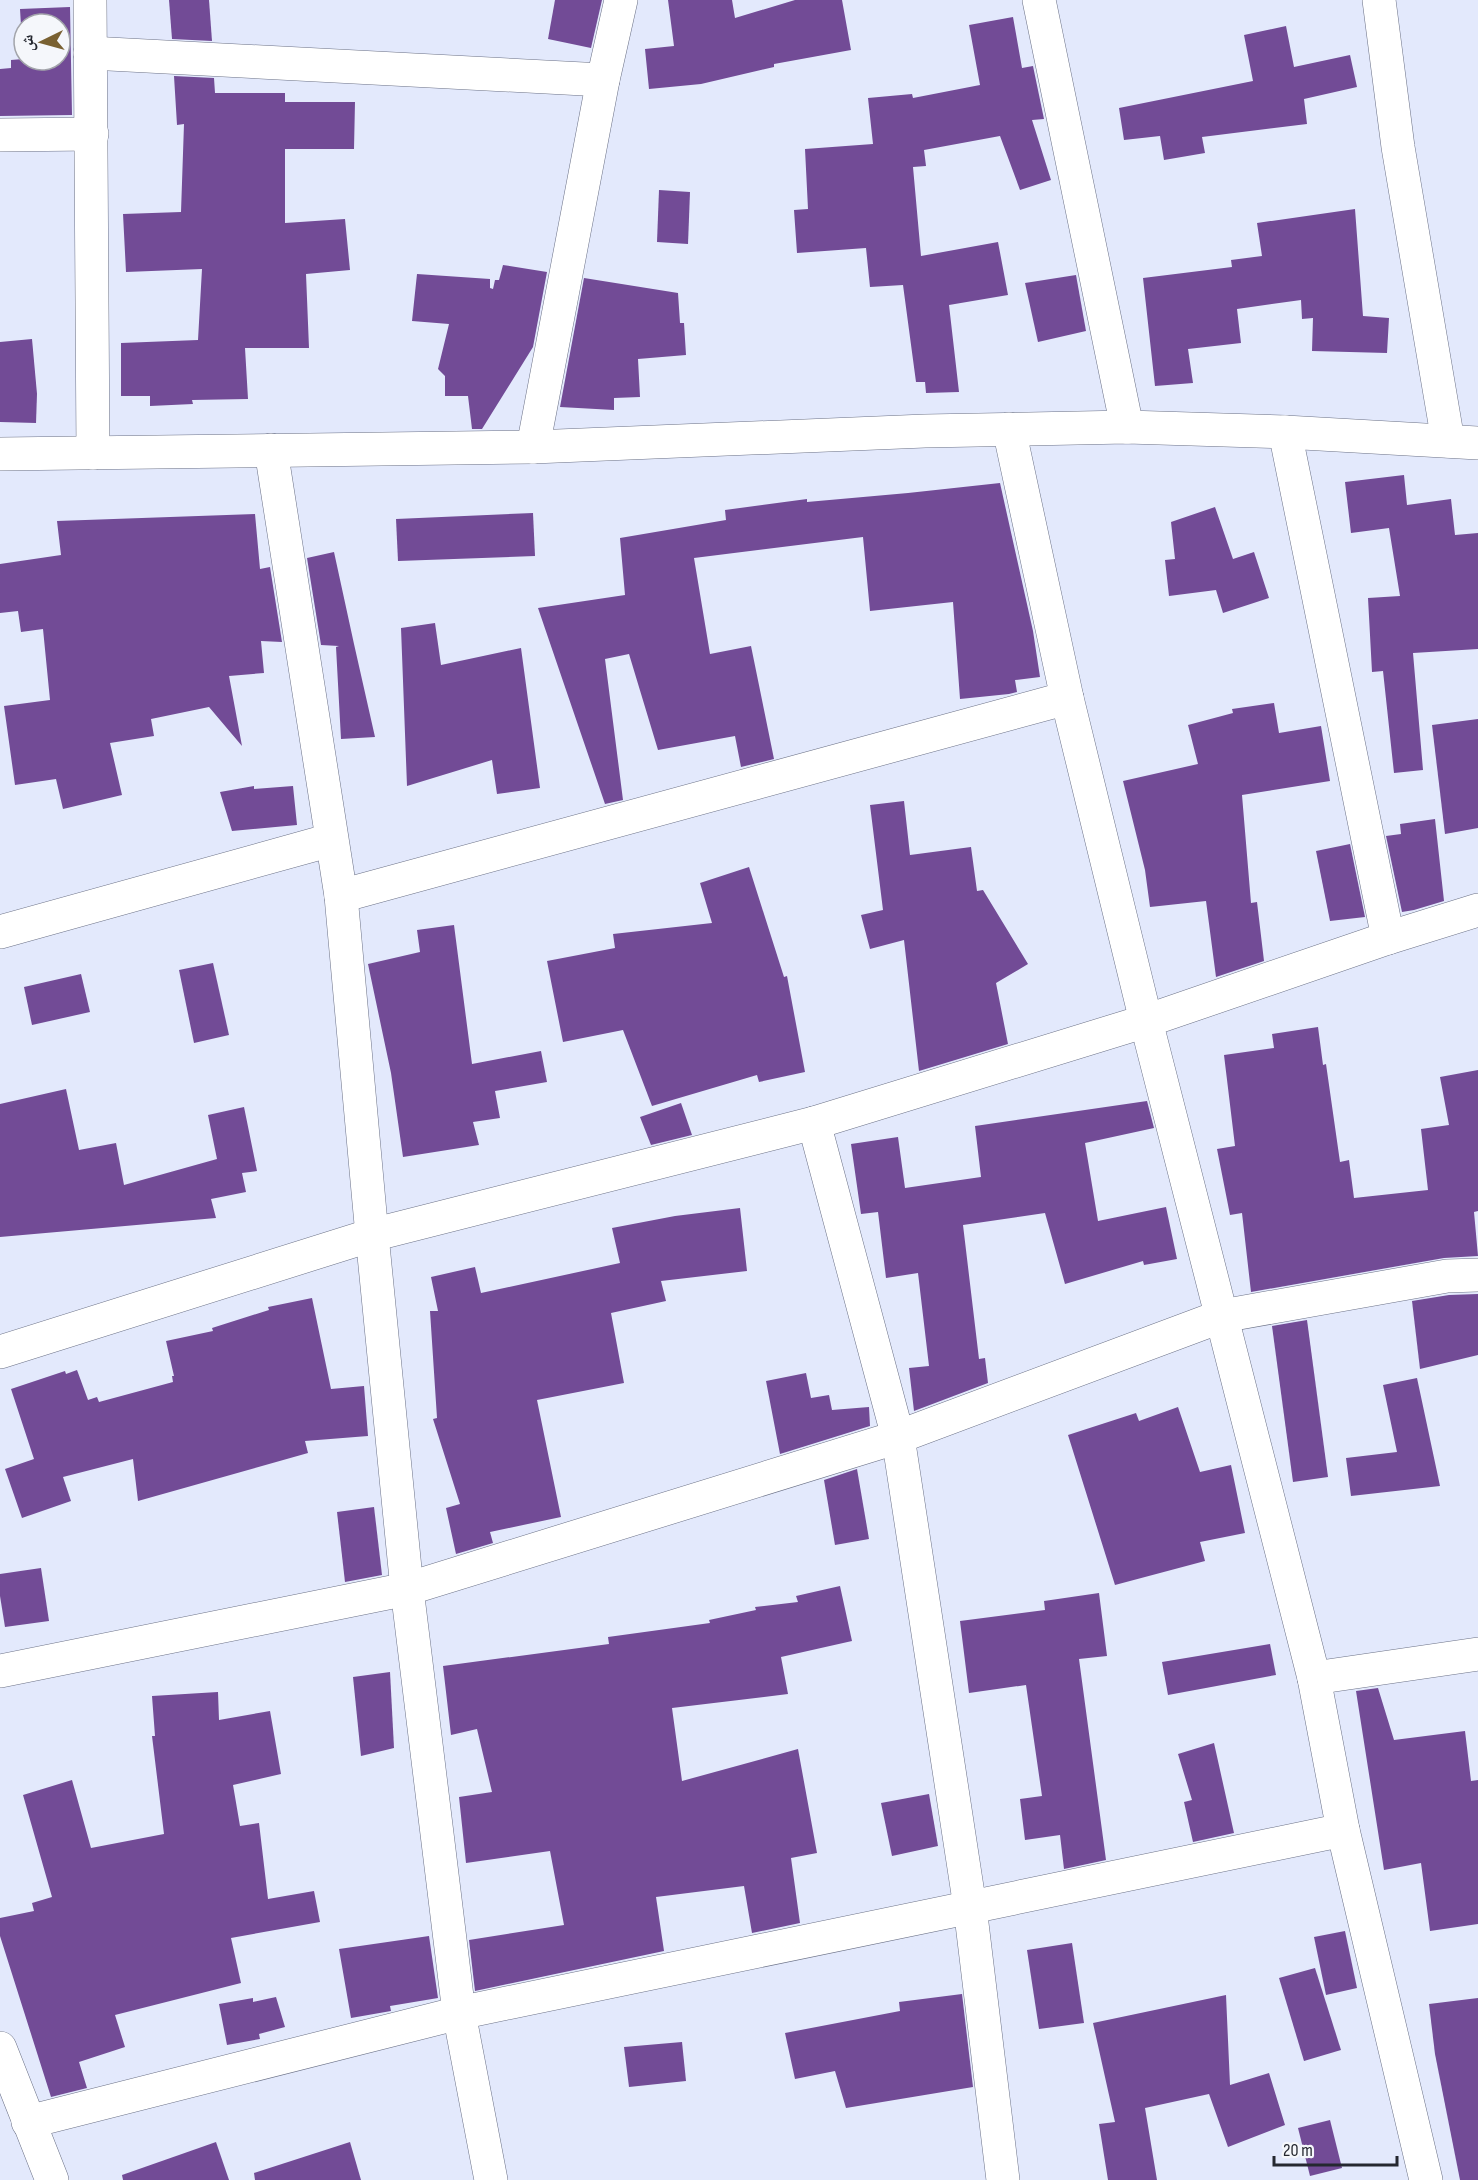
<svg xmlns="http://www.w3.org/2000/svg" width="1478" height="2180" font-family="'Sofia Sans Condensed','Noto Naskh Arabic',sans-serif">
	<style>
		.building { fill: #724b96; fill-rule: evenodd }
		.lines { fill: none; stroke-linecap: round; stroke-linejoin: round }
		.minor-casing { stroke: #6c7287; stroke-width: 34 }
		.tertiary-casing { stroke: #6c7287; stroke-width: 34 }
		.minor { stroke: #fff; stroke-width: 33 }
		.tertiary { stroke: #fff; stroke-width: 33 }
	</style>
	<rect width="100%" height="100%" fill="#e3e9fc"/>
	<g class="building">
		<polygon points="169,0 209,0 212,41 172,39"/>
		<polygon points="555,0 602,0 591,48 548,39"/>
		<polygon points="668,0 732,0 735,18 795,0 842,0 851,50 774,64 774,67 701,84 649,89 645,49 674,46"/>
		<path d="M 70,7 L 72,115 L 0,116 L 0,69 L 11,68 L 11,60 L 23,59 L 20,9 ZM 24,24 L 60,24 L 60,60 L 24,60 Z"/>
		<polygon points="1013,17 1022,68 1033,66 1044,119 1032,120 1051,180 1020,190 1000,136 924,150 926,166 913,167 921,256 998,242 1008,295 949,305 959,392 926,393 925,382 916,382 903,285 870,287 866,248 797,253 794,210 808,209 805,149 873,144 868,98 912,94 913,98 980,85 969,25"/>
		<polygon points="1286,26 1294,67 1350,55 1357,87 1304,99 1307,124 1202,137 1205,153 1164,160 1160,136 1124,140 1119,108 1253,81 1244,35"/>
		<polygon points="174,76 214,78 215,93 285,93 285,102 355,102 354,149 285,149 285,223 345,219 350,270 306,274 309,348 245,348 248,399 192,400 193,404 150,406 150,396 121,396 121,343 198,340 202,269 126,272 123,214 181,212 184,124 177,125"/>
		<polygon points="659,190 690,192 688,244 657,242"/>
		<polygon points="1355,209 1363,316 1389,318 1387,353 1312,351 1313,318 1302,319 1301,300 1237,309 1241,343 1188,349 1193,383 1155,386 1143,278 1232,267 1231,260 1262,256 1257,223"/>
		<polygon points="503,265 547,272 533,347 482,429 472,429 468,396 445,396 445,376 438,369 449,324 412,321 417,274 490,279 490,288 493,289 495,280 499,280"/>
		<polygon points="1076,275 1086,331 1038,342 1025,283"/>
		<polygon points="584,278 678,293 680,323 684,323 686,355 638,359 640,397 614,398 614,410 560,407"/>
		<polygon points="32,339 37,394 36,423 0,422 0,342"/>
		<polygon points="1404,475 1407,505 1451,499 1455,535 1478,533 1478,649 1413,653 1423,770 1394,773 1383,671 1372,672 1368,598 1400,596 1389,528 1351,533 1345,482"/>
		<polygon points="1000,483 1033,631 1040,677 1015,680 1017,692 1009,694 960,699 953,602 870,611 863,537 694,558 710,654 751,646 774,759 741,767 735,736 658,750 629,654 605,659 623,800 605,804 538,608 625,595 620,538 726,520 725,510 807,499 807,502 908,493"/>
		<polygon points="1215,507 1233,559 1254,552 1269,598 1223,613 1216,590 1169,596 1165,560 1175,559 1171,522"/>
		<polygon points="533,513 535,556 398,561 396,519"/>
		<polygon points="255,514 260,569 270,567 282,642 261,641 264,673 229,676 242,746 209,707 151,719 154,736 110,743 122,795 63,809 56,779 15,785 4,706 50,700 43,629 21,632 18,611 0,613 0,564 61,555 57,521"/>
		<polygon points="334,552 354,644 375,737 341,739 336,647 339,646 321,645 307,558"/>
		<polygon points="435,623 441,665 521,648 540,788 497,794 492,760 407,786 401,628"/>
		<polygon points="1274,703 1279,733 1321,726 1330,781 1242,795 1251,903 1257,902 1264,961 1216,977 1206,901 1150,907 1145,870 1123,781 1198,764 1188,725 1233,713 1232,709"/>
		<polygon points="1478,719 1478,828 1445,834 1432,725"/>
		<polygon points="254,786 254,789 293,786 297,825 232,831 220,792"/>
		<polygon points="904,801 910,855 971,847 977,891 983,890 1028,964 996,983 1008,1044 919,1071 904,940 870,949 861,915 883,910 870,805"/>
		<polygon points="1435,819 1444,901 1414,910 1402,912 1386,836 1401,834 1400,824"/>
		<polygon points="1350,844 1365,917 1330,921 1316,851"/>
		<polygon points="749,867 784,977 787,976 805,1072 759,1082 757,1075 652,1106 623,1030 563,1042 547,961 615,948 613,934 712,923 700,883"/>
		<polygon points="454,925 472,1064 541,1051 547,1082 495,1091 500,1118 473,1122 479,1145 403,1157 391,1073 368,964 420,952 417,930"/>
		<polygon points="213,963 229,1035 194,1043 179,970"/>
		<polygon points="81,974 90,1012 32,1025 24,987"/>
		<polygon points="1318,1027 1323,1065 1326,1064 1340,1162 1349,1160 1354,1198 1428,1190 1421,1129 1449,1125 1440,1077 1478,1070 1478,1211 1474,1212 1478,1256 1444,1258 1251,1292 1242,1213 1230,1215 1217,1149 1235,1146 1224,1055 1274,1048 1272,1034"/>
		<polygon points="66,1089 79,1150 116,1143 124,1185 217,1159 208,1115 244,1107 257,1171 242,1173 246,1192 211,1199 216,1218 0,1237 0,1104"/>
		<polygon points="1147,1101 1154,1128 1085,1143 1098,1221 1166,1207 1177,1259 1144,1265 1143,1261 1065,1284 1045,1213 963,1225 979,1359 985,1358 988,1383 914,1411 909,1368 929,1366 918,1273 886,1278 878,1212 861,1214 851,1144 898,1137 905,1188 981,1177 975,1126"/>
		<polygon points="681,1103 692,1135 651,1145 640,1117"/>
		<polygon points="740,1208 747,1271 661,1281 666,1301 611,1313 624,1383 537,1400 561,1517 490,1532 493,1543 456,1554 446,1508 460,1504 433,1419 437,1418 430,1311 438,1311 431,1277 475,1267 481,1293 620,1263 612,1228 675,1216"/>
		<polygon points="1478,1294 1478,1355 1420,1369 1412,1301 1449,1295"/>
		<polygon points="312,1298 331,1389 364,1386 368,1436 305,1441 308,1453 138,1501 133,1459 63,1477 71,1501 22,1518 5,1469 34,1459 11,1389 65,1371 66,1374 77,1370 88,1400 97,1397 99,1402 173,1382 172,1376 174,1376 166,1341 213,1331 212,1328 269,1310 268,1307"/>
		<polygon points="1307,1320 1328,1477 1293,1482 1272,1326"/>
		<polygon points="806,1373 811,1398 829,1395 832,1410 869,1407 870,1426 780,1454 766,1381"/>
		<polygon points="1417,1378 1440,1486 1351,1496 1346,1458 1397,1452 1383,1385"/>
		<polygon points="1178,1407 1200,1472 1231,1465 1245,1533 1200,1542 1205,1561 1115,1585 1068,1435 1136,1413 1139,1421"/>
		<polygon points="857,1469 869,1539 835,1545 824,1480"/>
		<polygon points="374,1507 382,1575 345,1582 337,1512"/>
		<polygon points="41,1568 49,1621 5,1627 0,1596 0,1574"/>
		<polygon points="840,1586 852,1641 781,1657 788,1694 672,1708 682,1781 798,1749 817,1853 791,1858 800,1923 752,1933 744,1886 656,1897 664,1951 475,1991 469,1940 564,1925 550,1851 466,1863 459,1797 492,1792 477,1729 451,1735 443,1666 609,1644 608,1637 710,1623 709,1620 756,1610 755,1607 798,1602 796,1596"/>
		<polygon points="1099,1593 1107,1656 1079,1659 1106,1860 1064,1869 1060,1835 1025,1840 1020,1799 1042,1796 1026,1685 969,1693 960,1621 1045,1610 1044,1601"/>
		<polygon points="1270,1644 1276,1675 1168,1695 1162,1662"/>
		<polygon points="390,1672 394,1748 361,1756 353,1677"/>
		<polygon points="1378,1688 1394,1740 1465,1731 1471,1781 1478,1780 1478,1924 1430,1931 1421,1863 1384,1870 1356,1691"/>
		<polygon points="218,1692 219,1720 270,1711 281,1774 233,1785 240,1826 259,1823 268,1899 314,1891 320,1922 231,1938 241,1983 115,2015 125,2047 79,2062 87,2088 51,2097 0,1936 0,1918 34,1911 32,1903 52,1897 23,1795 72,1780 91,1848 164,1834 152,1736 155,1736 152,1696"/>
		<polygon points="1214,1743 1234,1833 1193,1842 1184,1802 1192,1800 1178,1754"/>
		<polygon points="929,1794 938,1846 892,1856 881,1803"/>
		<polygon points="1345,1931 1357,1988 1326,1995 1314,1937"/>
		<polygon points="429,1936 438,1998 390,2006 391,2011 351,2018 339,1949"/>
		<polygon points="1072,1943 1084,2023 1039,2029 1027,1950"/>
		<polygon points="1315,1968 1341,2050 1304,2061 1279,1978"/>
		<polygon points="962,1994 973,2087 846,2108 835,2071 795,2079 785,2033 900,2011 899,2002"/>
		<polygon points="1226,1995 1230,2085 1269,2073 1285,2125 1228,2147 1209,2094 1145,2108 1157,2180 1108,2180 1099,2124 1115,2122 1093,2023"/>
		<polygon points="276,1997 285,2027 259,2034 260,2039 227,2045 219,2004 253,1998 253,2002"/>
		<polygon points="1478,1998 1478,2180 1460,2180 1435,2054 1429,2004"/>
		<polygon points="682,2042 686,2081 629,2087 624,2047"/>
		<polygon points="1330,2120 1342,2168 1310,2176 1298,2128"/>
		<polygon points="216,2142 229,2180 123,2180 122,2175"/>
		<polygon points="350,2142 361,2180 255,2180 254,2173"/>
	</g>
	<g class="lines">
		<g class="minor-casing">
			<g id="minor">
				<polyline points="90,0 93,453"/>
				<polyline points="1039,0 1127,427"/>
				<polyline points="1379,0 1398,147 1448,441"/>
				<polyline points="90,53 603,80"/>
				<polyline points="0,135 92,134"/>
				<polyline points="1009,429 1067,698 1146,1021 1314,1678 1343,1830 1426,2180"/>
				<polyline points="1285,432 1388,938"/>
				<polyline points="533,447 603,80 621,0"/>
				<polyline points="271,450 341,896 372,1235 407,1589 459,2013 491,2180"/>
				<polyline points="341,896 1067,698"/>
				<polyline points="0,932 331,840"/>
				<polyline points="814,1123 898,1437 970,1907 1003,2180"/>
				<polyline points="0,1352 372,1235 814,1123 1146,1021 1388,938 1478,910"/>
				<polyline points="0,1671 407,1589 898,1437 1222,1316 1447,1276 1478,1275"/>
				<polyline points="1314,1678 1478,1654"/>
				<polyline points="0,2048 52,2180"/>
				<polyline points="28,2122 459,2013 1343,1830"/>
			</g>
		</g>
		<g class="tertiary-casing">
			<polyline id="tertiary" points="0,454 533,447 925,431 1127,427 1285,432 1478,443"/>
		</g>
		<use href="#minor" class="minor"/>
		<use href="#tertiary" class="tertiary"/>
	</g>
	<g transform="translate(42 42) rotate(265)"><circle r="28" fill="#f5f7fb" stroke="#a2a4aa" stroke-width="1.5"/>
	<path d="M0-4.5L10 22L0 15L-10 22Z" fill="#796132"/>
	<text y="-9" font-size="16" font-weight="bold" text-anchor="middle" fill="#252830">ش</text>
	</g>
	<path d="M1274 2156v9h123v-9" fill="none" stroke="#252830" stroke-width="3"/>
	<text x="1283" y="2156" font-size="18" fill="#252830" stroke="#f5f7fb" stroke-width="4.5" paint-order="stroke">20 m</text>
</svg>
